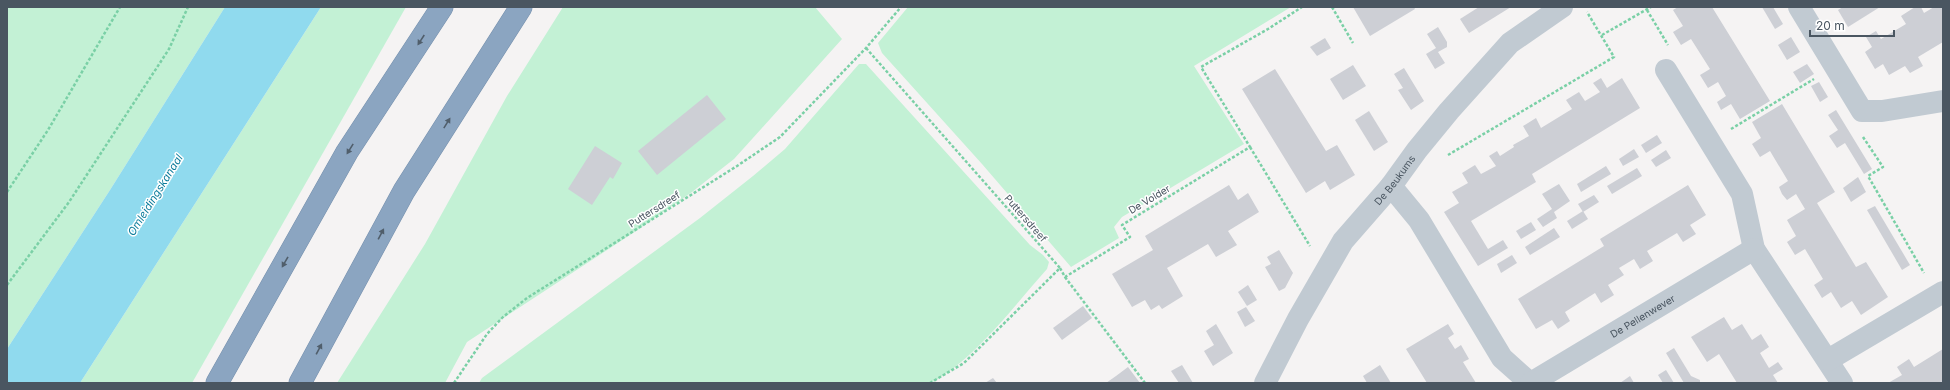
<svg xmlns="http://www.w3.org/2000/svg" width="1950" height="390" font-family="Inter,sans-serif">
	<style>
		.green { fill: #c3f1d5 }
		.water { fill: #90daee }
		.building { fill: #cdcfd5 }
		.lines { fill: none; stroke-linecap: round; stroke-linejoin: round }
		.motorway-casing { stroke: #7690ad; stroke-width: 23 }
		.path { stroke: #7ad0a6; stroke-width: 2.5; stroke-dasharray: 3 2; stroke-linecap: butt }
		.minor { stroke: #c1cad2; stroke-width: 22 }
		.motorway { stroke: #8ba5c1; stroke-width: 22 }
		.oneway { fill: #505e6b }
		.labels { text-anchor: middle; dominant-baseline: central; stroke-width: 3; stroke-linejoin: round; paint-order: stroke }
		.street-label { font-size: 10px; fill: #4a5661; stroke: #fff }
		.water-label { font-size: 11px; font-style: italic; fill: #0c7c9b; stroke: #fff }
	</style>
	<rect width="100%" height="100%" fill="#f5f3f3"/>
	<g class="green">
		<polygon points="7,7 225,7 110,190 7,349"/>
		<polygon points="321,7 406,7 192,383 80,383"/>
		<polygon points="563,7 815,7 842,39 734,159 692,192 633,233 467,342 445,383 337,383 425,244 507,96"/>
		<polygon points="908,7 1291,7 1194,66 1244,144 1122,217 1114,227 1119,238 1071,267 982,164 882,53 878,43"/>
		<path d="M 859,64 L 866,64 L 1030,245 L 1043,255 L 1049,262 L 1047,269 C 1014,306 974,360 931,383 L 479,383 L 482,378 L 700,218 L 753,176 L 785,149 Z"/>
	</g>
	<polygon class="water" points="225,7 321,7 80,383 7,383 7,349 110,190"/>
	<g class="building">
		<polygon points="1353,7 1414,7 1415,9 1370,36"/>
		<polygon points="1479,7 1511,7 1469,33 1460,19"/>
		<polygon points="1678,7 1712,7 1770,101 1740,119 1731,104 1721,110 1717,102 1726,96 1718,82 1708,88 1700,75 1710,69 1691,39 1681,45 1673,32 1683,26 1673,10"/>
		<polygon points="1762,7 1773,7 1783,24 1775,29"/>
		<polygon points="1843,7 1880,7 1848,27 1838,10"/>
		<polygon points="1915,7 1921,7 1924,13 1934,7 1943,7 1943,42 1918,57 1923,66 1910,73 1905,66 1889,75 1883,64 1875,69 1865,52 1872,47 1866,37 1876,31 1881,39 1906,24 1901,16"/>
		<polygon points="1438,27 1447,42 1447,47 1438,52 1445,63 1435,69 1426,54 1436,48 1427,34"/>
		<polygon points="1791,37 1800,52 1787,60 1778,45"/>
		<polygon points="1325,38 1331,48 1317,56 1310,47"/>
		<polygon points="1807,64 1814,74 1800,83 1793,72"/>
		<polygon points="1353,65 1366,86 1343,100 1330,79"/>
		<polygon points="1404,68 1424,101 1411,110 1398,90 1403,88 1394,74"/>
		<polygon points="1275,69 1326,151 1337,145 1355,175 1330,190 1325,181 1306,193 1242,89"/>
		<polygon points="1601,78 1607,88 1622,78 1640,108 1532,174 1536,182 1471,221 1488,249 1503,240 1508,248 1478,266 1444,212 1459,203 1452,192 1468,183 1462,173 1475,165 1481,174 1496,166 1489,156 1497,151 1500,156 1514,147 1513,145 1529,136 1523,126 1536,118 1541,128 1572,109 1566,100 1579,92 1585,101 1600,92 1593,83"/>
		<polygon points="1819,82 1828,97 1820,102 1811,86"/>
		<polygon points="707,95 726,119 657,175 638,151"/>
		<polygon points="1782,104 1835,192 1817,203 1856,267 1866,262 1888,297 1861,315 1852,301 1841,308 1831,292 1822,298 1814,285 1823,279 1805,249 1795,255 1787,242 1796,236 1787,220 1805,209 1796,194 1787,200 1782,194 1779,187 1788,181 1770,151 1760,157 1752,144 1761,138 1752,122"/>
		<polygon points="1836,110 1872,169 1864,174 1845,143 1837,148 1829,136 1838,130 1828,115"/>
		<polygon points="1369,111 1388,142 1374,151 1355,120"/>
		<polygon points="1657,135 1662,143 1646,153 1641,145"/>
		<polygon points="595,146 622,163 613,179 610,177 592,205 568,189"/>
		<polygon points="1634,149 1639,157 1623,166 1619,159"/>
		<polygon points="1666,150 1671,158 1656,167 1651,160"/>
		<polygon points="1606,166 1611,174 1581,192 1577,184"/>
		<polygon points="1637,168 1642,176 1612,194 1607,186"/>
		<polygon points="1858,177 1866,192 1851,202 1843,188"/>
		<polygon points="1559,184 1570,201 1554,212 1557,218 1543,227 1537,219 1552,209 1542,194"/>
		<polygon points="1229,185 1238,200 1248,193 1259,212 1228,231 1237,245 1216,257 1208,244 1167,268 1183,296 1162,309 1159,305 1151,310 1145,300 1132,307 1112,274 1153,250 1145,236"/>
		<polygon points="1688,185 1706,215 1690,225 1696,234 1683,242 1677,233 1647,251 1653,261 1640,269 1634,259 1619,268 1624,275 1608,285 1614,295 1601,303 1595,293 1565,312 1570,321 1558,329 1552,320 1536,329 1518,299 1604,246 1600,239"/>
		<polygon points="1594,195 1599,202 1583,212 1578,204"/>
		<polygon points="1875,206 1910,265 1902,270 1867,210"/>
		<polygon points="1583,211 1588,219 1572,229 1567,221"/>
		<polygon points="1531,222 1536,230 1521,239 1516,231"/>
		<polygon points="1554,228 1560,237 1530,255 1525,247"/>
		<polygon points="1279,250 1293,273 1285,288 1279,291 1265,267 1271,264 1267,257"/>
		<polygon points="1512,255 1517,263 1501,273 1497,264"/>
		<polygon points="1248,285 1257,300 1247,306 1238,292"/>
		<polygon points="1083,306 1092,318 1062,340 1053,328"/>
		<polygon points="1246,307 1255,321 1245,327 1237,312"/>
		<polygon points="1724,317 1732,330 1742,324 1752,340 1761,334 1769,347 1760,353 1769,368 1778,362 1783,369 1773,375 1778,383 1737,383 1719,354 1707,362 1691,337"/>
		<polygon points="1216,324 1233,353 1213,366 1204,351 1214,345 1206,331"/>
		<polygon points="1448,324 1454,334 1448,338 1455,349 1461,345 1469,359 1463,362 1476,383 1427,383 1406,349"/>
		<polygon points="1674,348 1691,376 1700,380 1700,383 1684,383 1666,353"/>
		<polygon points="1943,349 1943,383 1888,383 1902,375 1897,367 1909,359 1914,367"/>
		<polygon points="1182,365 1193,383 1179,383 1171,371"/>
		<polygon points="1380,365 1391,383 1367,383 1363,376"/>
		<polygon points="1128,367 1140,383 1106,383 1116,376"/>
		<polygon points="1666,370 1674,383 1663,383 1658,375"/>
		<polygon points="1630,376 1634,383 1620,383"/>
		<polygon points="993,378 997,383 985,383"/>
	</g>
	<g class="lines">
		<g class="motorway-casing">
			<g id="motorway">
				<polyline points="217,383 347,152 442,7"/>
				<polyline points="300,383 404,191 521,7"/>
			</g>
		</g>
		<g class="path">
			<polyline points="1332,7 1353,43"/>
			<polyline points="1647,10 1668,45"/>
			<polyline points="1602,35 1651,7"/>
			<polyline points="866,48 1060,268 964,363 930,383"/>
			<polyline points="1731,129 1814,79"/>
			<polyline points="1863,137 1883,167 1868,176 1924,273"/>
			<polyline points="1250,147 1310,246"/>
			<polyline points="1448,155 1614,57 1587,12"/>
			<polyline points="7,192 48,130 120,7"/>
			<polyline points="1060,268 1065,277 1130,237 1122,225 1250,147 1201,67 1268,29 1302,7"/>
			<polyline points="1065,277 1145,383"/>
			<polyline points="7,285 69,202 169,49 188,7"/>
			<polyline points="454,383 487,334 503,317 527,298 737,166 780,137 866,48 901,7"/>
		</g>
		<g class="minor">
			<polyline points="1799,7 1862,111 1882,111 1943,101"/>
			<polyline points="1666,70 1742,194 1754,249 1842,383"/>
			<polyline points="1391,186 1419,220 1502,358 1530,383"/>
			<polyline points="1828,360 1943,292"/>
			<path id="s1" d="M 1265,383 L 1298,319 L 1343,241 L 1391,186 L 1417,150 L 1449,111 L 1510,43 L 1562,7"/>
			<path id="s2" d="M 1531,383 L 1754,249"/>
		</g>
		<use href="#motorway" class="motorway"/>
	</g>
	<defs><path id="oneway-solid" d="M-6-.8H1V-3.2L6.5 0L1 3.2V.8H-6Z"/></defs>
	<g class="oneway">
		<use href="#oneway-solid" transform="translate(421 40) rotate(123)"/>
		<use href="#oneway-solid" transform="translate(447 123) rotate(-58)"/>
		<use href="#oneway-solid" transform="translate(350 149) rotate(122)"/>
		<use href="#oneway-solid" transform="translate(381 234) rotate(-62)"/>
		<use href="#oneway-solid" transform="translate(285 262) rotate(120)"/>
		<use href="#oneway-solid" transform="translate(319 349) rotate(-62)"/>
	</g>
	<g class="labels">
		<g class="street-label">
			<text stroke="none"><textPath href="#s1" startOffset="242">De Beukums</textPath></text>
			<text transform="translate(1149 199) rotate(-31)">De Volder</text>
			<text transform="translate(654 209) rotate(-32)">Puttersdreef</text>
			<text transform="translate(1026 218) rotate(49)">Puttersdreef</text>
			<text stroke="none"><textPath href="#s2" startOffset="130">De Pellenwever</textPath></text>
		</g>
		<g class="water-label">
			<text transform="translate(155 195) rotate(-58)">Omleidingskanaal</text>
		</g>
	</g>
	<rect width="1950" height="390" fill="none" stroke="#4a5661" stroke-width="16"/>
	<path d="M1810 30v6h84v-6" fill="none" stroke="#4a5661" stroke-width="2"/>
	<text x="1816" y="30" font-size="12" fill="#4a5661" stroke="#ffffff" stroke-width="3" paint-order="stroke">20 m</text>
</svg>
